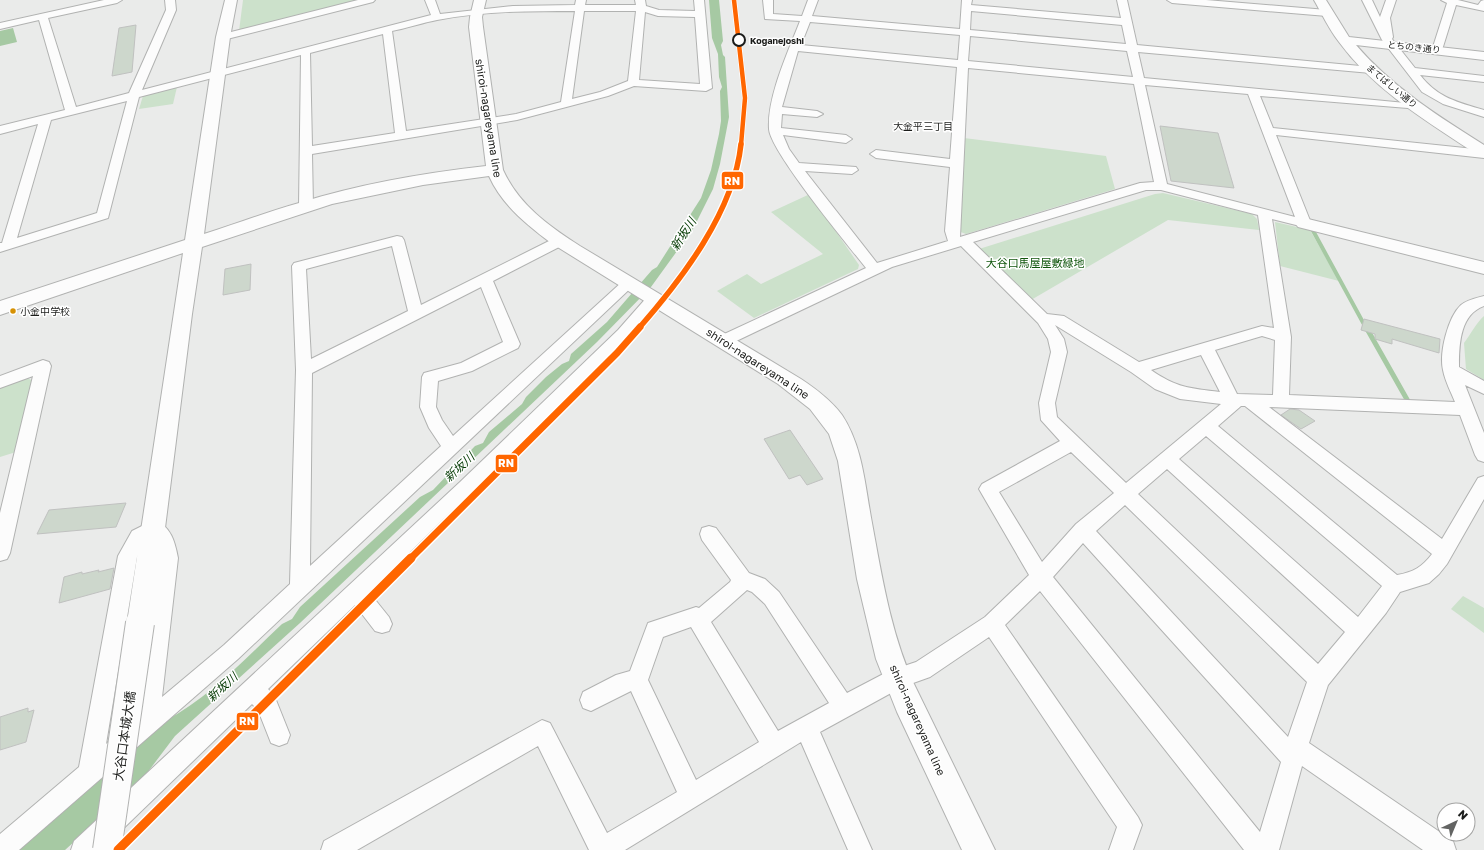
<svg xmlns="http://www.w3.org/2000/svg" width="1484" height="850" font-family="'Golos Text','Noto Sans JP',sans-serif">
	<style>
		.green { fill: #cce1cb }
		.water { fill: #a6c9a3 }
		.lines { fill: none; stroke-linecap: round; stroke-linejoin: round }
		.stream-far1 { stroke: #a6c9a3; stroke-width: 4 }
		.stream { stroke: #a6c9a3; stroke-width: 5 }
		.building { fill: #cdd7cc; stroke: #c0c1c0 }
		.street-casing { stroke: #b1b2b1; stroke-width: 2 }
		.secondary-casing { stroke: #b1b2b1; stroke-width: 2 }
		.street { fill: #fcfcfc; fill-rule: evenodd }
		.secondary { fill: #fcfcfc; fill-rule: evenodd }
		.secondary-bridge-casing { stroke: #b1b2b1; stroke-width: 30; stroke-linecap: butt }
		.secondary-bridge { stroke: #fcfcfc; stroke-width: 28 }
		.rail-1-far3-casing { stroke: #fff; stroke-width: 6 }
		.rail-1-far2-casing { stroke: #fff; stroke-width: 8 }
		.rail-1-far1-casing { stroke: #fff; stroke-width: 10 }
		.rail-1-casing { stroke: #fff; stroke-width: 12 }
		.rail-1-far3 { stroke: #f60; stroke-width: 4.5 }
		.rail-1-far2 { stroke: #f60; stroke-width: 5.5 }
		.rail-1-far1 { stroke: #f60; stroke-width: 7 }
		.rail-1 { stroke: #f60; stroke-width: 9 }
		.stop-dot { fill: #fff; stroke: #1b1c1a; stroke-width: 2 }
		.bus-dot { fill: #d69104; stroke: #fff; stroke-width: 1.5 }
		.labels { text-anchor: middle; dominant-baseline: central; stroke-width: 3; stroke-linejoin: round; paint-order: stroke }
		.far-stop-label { font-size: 9px; font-weight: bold; fill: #1b1c1a; stroke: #fff; text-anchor: start }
		.far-street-label { font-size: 9px; fill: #1b1c1a; stroke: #fff }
		.far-neighbourhood-label { font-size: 10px; fill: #1b1c1a; stroke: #fff }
		.bus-label { font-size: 10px; fill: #1b1c1a; stroke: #fff; text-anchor: start }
		.street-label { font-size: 11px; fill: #1b1c1a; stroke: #fff }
		.park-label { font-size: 11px; fill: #10560d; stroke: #fff }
		.water-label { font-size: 12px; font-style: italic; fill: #033902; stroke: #fff }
		.near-street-label { font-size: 13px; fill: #1b1c1a; stroke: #fff }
		.line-badge { stroke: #fff; stroke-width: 1.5 }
		.badge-label { font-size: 11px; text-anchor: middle; font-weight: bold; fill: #fff }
	</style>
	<rect width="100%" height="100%" fill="#eaebea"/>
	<g class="green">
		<polygon points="243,0 365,0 239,31"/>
		<polygon points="177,87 173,104 139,109 143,96"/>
		<polygon points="964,138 1106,156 1115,189 966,234 958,231"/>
		<polygon points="1163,193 1252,214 1257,219 1259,230 1168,220 1031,300 979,249 1155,194"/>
		<polygon points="810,194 859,265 858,269 754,318 717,291 747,274 761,284 823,254 771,212"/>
		<polygon points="1275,222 1310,230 1339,281 1280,266"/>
		<path d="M 1484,316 L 1484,380 L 1466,369 L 1464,343 C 1471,334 1476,323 1484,316 Z"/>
		<polygon points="26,377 33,381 16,452 0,457 0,385"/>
		<polygon points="1463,596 1484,608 1484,633 1451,609"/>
	</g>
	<g class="water">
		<path d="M 709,0 L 719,0 L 723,41 L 721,45 L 723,55 L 725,57 L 729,117 L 720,164 L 713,189 L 693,229 L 651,287 L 597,342 L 486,447 L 300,623 L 175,736 L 141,781 L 65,850 L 13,850 L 165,721 C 210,697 246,658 282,624 L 292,619 L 300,607 L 420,497 L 433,490 L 475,446 L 483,443 L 489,432 L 522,404 L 526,397 L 546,377 L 562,364 L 569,361 L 571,354 L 607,322 L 652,270 L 657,267 L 701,198 L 711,170 L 719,134 L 721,121 L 720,91 L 722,87 L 719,77 L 718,54 L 712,38 Z"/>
		<polygon points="13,28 17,42 0,46 0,31"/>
	</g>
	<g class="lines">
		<polyline class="stream-far1" points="1311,227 1366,328"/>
		<polyline class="stream" points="1366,327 1409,403"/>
	</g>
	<g class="building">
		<polygon points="136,25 132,72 112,76 119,28"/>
		<polygon points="1160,126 1218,133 1234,188 1171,181"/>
		<polygon points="251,264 250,290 223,295 225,269"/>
		<polygon points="1364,319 1440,339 1439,353 1392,339 1392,344 1375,339 1375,334 1361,330"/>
		<polygon points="1290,409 1299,410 1315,421 1301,429 1281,415"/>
		<polygon points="790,430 823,479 807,485 800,475 789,479 764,439"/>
		<polygon points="126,503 116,527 37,534 49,510"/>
		<polygon points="114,568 110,589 59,603 64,577 82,572 82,574 99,570 98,572"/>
		<polygon points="28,708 28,712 34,710 26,742 0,750 0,717"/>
	</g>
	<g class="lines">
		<g class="street-casing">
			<g id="street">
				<path d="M 104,0 L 122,0 L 117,3 L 48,18 L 76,107 L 129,93 L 166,10 L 165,0 L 175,0 L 176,10 L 142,90 L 431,15 L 425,0 L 435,0 L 440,14 L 513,6 L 575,5 L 576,0 L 586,0 L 585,5 L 636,5 L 635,0 L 645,0 L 646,6 L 659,10 L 695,11 L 694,0 L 704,0 L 712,88 L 706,91 L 634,86 L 608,96 L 517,120 L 312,154 L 313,206 L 311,209 L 301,209 L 299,206 L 301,55 L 139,97 L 108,218 L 0,252 L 0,243 L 2,243 L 38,124 L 0,134 L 0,126 L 65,110 L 39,20 L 0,29 L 0,23 ZM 575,11 L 561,102 L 516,114 L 406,131 L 392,31 C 407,28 422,23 437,20 C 482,11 529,11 575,11 ZM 584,11 L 636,11 L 628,81 L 600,92 L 572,99 ZM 645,12 L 658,16 L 695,17 L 700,84 L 639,80 ZM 383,34 L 395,133 L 312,146 L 310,53 ZM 127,101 L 97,213 L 17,238 L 51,120 Z"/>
				<polygon points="358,0 375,0 373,2 223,40 218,37 219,35"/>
				<path d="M 763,0 L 773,0 L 773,14 L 802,16 L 808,0 L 818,0 L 812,16 L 960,29 L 962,0 L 972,0 L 971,5 L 1121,18 L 1117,0 L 1127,0 L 1137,45 L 1371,67 L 1376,70 L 1371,73 L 1138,52 L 1144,78 L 1416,104 L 1420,105 L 1422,107 L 1420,109 L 1260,96 L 1273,128 L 1484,150 L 1484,158 L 1276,135 L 1311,223 L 1309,226 L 1304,227 L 1272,219 L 1291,337 L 1289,395 L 1455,402 C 1451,392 1445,381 1443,370 C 1439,353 1448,317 1461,305 C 1467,300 1476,298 1484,296 L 1484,306 C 1461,314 1459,342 1459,364 L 1459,367 L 1484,381 L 1484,394 L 1465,385 L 1484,433 L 1484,462 L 1478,460 L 1475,455 L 1460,415 L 1269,407 L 1442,539 L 1478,478 L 1484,476 L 1484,499 L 1447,564 L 1439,574 L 1429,583 L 1400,592 L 1386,613 L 1328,685 L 1309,743 L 1453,841 L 1456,850 L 1423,850 L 1302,766 L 1279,850 L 1244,850 L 1040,591 L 1005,625 L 1138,817 L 1142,825 L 1133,850 L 1109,850 L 1117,827 L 989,637 L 930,677 L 902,687 L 820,732 L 872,850 L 848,850 L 801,742 L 625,850 L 589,850 L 538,746 L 357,850 L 321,850 L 324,841 L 542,720 L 550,723 L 607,833 L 677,792 L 631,691 L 591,711 L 583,708 L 580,700 L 583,692 L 616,675 L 630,671 L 648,623 L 696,607 L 699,608 L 730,582 L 731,580 L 702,540 L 700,534 L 702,528 L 709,526 L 716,528 L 749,573 L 765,579 L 779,592 L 847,693 L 889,671 L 916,662 L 985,617 L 1029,575 L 979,489 L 982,484 L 1060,441 L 1041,420 L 1039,403 L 1051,352 L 1048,339 L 1038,323 L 961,246 L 892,267 L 730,344 L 725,345 L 720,344 L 717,340 L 720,336 L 866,268 C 848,245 770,151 769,129 C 767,97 788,52 800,21 L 765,19 ZM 971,11 L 1122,25 L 1126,44 L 970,30 ZM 810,22 L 960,35 L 958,60 L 801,45 ZM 970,36 L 1127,51 L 1133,77 L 968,61 ZM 798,51 L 957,67 L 950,159 L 876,150 L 870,154 L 876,158 L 950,167 L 945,231 L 948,241 L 877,263 L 805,171 L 852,174 L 858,170 L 856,167 L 799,163 L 789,149 L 783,135 L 846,143 L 852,139 L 846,135 L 781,128 L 782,114 L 817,117 L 823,114 L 817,111 L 782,107 ZM 968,68 L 1134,84 L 1154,182 L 1140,183 L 960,237 ZM 1145,85 L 1248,94 L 1295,217 L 1167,184 ZM 1146,190 L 1161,190 L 1258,215 L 1274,328 L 1262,326 L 1139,362 L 1064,316 L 1047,314 L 973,242 ZM 1055,325 L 1131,372 L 1155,389 L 1180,399 L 1221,404 L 1126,483 L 1057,417 L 1055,403 L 1067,352 L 1064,339 ZM 1262,336 L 1275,340 L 1273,395 L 1237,394 L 1215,350 ZM 1201,355 L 1220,392 C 1189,388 1177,388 1151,370 ZM 1241,406 L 1245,406 L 1432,554 C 1422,567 1414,572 1397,575 L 1218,426 ZM 1206,436 L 1382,586 L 1358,617 L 1179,459 ZM 1071,452 L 1114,493 L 1076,524 L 1042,562 L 999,492 ZM 1167,469 L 1345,632 L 1318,664 L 1138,494 ZM 1125,505 L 1307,682 L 1288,737 L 1096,531 ZM 1083,543 L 1281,762 L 1260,832 L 1053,577 ZM 747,590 L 752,592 L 765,604 L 829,703 L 778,731 L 711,622 ZM 691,627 L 759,742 L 696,780 L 648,680 L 663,637 Z"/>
				<polygon points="1167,0 1206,0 1327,10 1332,13 1327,16 1172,3"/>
				<path d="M 1362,0 L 1372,0 L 1380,17 L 1386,0 L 1396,0 L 1390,18 L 1393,37 L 1392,39 L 1415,68 L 1484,76 L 1484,82 L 1420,75 C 1438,98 1457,102 1484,110 L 1484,117 L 1443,104 L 1422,92 L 1382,40 Z"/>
				<polygon points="1441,0 1458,0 1478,5 1481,1 1484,0 1484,11 1456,5 1442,50 1437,53 1432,50 1447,3"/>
				<path d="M 397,236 L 402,237 L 404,240 L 421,305 L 555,238 L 565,238 L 567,241 L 565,244 L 493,281 L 520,344 L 518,348 L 472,371 L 438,381 L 436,407 L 442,420 L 453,436 L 623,281 L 633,281 L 635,284 L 238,659 L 19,850 L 0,850 L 0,834 L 79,767 L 118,556 L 132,531 L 154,520 C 171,526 175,542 178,558 L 162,697 L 224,645 L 290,584 L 296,370 L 292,266 L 294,263 ZM 392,246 L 408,311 L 311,359 L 306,269 ZM 481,287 L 503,342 L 461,363 L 424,373 L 422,377 L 420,407 L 429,428 L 441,446 L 310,566 L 312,373 ZM 152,539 L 156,543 L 158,558 L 137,718 L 106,744 L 137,557 L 146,543 Z"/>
				<polygon points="653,294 658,296 660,299 628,338 369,592 389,617 392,624 389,631 382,633 375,631 355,605 268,689 274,695 290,735 287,743 279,746 271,743 258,710 252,704 101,850 71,850 74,841 460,482 618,330 648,296"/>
				<polygon points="43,360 49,362 51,366 10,553 7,559 0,561 0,513 33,376 0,388 0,376"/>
			</g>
		</g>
		<g class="secondary-casing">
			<g id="secondary">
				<path d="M 225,0 L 237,0 L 230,37 L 204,234 C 236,224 267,212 299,203 C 359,184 424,173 486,166 L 469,27 L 470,17 L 474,0 L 486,0 L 482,17 L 483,27 L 503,170 C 519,205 549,226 580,246 L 801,379 C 816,389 831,400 842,415 C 863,447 865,486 872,523 C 882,577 891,634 914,684 L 995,850 L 962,850 L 897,712 L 876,659 L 857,579 L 838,461 L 829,434 L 810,409 L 778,384 L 551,243 C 526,224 502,205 489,176 L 423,185 L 332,204 L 202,247 L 192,314 L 153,623 L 149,632 L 140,635 L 131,632 L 127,623 L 183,253 L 0,315 L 0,301 L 185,240 L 216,37 Z"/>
				<path d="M 1314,0 L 1326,0 L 1349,37 L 1484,52 L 1484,60 L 1356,45 C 1392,87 1438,116 1484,145 L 1484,157 L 1478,155 C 1429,123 1374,90 1339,42 C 1329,29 1322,14 1314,0 Z"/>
				<polygon points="1304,218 1484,262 1484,274 1298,227 1295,223 1298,219"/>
			</g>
		</g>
		<use href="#street" class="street"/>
		<use href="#secondary" class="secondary"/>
		<g class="secondary-bridge-casing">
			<polyline id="secondary-bridge" points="107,850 140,623"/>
		</g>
		<use href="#secondary-bridge" class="secondary-bridge"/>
		<g class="rail-1-far3-casing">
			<polyline id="rail-1-far3" points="734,0 745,98 741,145"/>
		</g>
		<g class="rail-1-far2-casing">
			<path id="rail-1-far2" d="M 639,328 C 682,279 734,211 741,144"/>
		</g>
		<g class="rail-1-far1-casing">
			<polyline id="rail-1-far1" points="410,559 617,353 640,327"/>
		</g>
		<g class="rail-1-casing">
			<polyline id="rail-1" points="118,850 411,558"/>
		</g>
		<use href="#rail-1-far3" class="rail-1-far3"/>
		<use href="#rail-1-far2" class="rail-1-far2"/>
		<use href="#rail-1-far1" class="rail-1-far1"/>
		<use href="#rail-1" class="rail-1"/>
	</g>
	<circle class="stop-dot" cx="739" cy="40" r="6"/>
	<circle class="bus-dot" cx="13" cy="311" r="3.5"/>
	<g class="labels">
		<g class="far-stop-label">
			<text x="750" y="40">Koganejoshi</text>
		</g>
		<g class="far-street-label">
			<text transform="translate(1414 47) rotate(6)">とちのき通り</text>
			<text transform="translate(1392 86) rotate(40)">まてばしい通り</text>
		</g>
		<g class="far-neighbourhood-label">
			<text x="923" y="126">大金平三丁目</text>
		</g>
		<g class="bus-label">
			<text x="20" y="311">小金中学校</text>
		</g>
		<g class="street-label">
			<text transform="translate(489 118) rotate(81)">shiroi-nagareyama line</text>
			<text transform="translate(758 363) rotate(33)">shiroi-nagareyama line</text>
			<text transform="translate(918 720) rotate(66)">shiroi-nagareyama line</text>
		</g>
		<g class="park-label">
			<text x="1035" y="262">大谷口馬屋屋敷緑地</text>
		</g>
		<g class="water-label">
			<text transform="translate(683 234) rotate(-57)">新坂川</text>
			<text transform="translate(459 467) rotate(-43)">新坂川</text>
			<text transform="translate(222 687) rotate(-42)">新坂川</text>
		</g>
		<g class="near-street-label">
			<text transform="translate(124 736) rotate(-82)">大谷口本城大橋</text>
		</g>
	</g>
	<g class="line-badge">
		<rect x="721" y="171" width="23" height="19" rx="4" fill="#f60"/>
		<rect x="495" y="454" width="23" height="19" rx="4" fill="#f60"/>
		<rect x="236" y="712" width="23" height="19" rx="4" fill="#f60"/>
	</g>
	<g class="badge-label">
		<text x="732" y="185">RN</text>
		<text x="506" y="467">RN</text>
		<text x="247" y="725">RN</text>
	</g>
	<g transform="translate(1456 822) rotate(44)"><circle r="19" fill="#ffffff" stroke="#a4a4a3"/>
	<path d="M0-3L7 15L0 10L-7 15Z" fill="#636463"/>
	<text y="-6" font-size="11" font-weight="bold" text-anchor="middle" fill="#1b1c1a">N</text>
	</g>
</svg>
